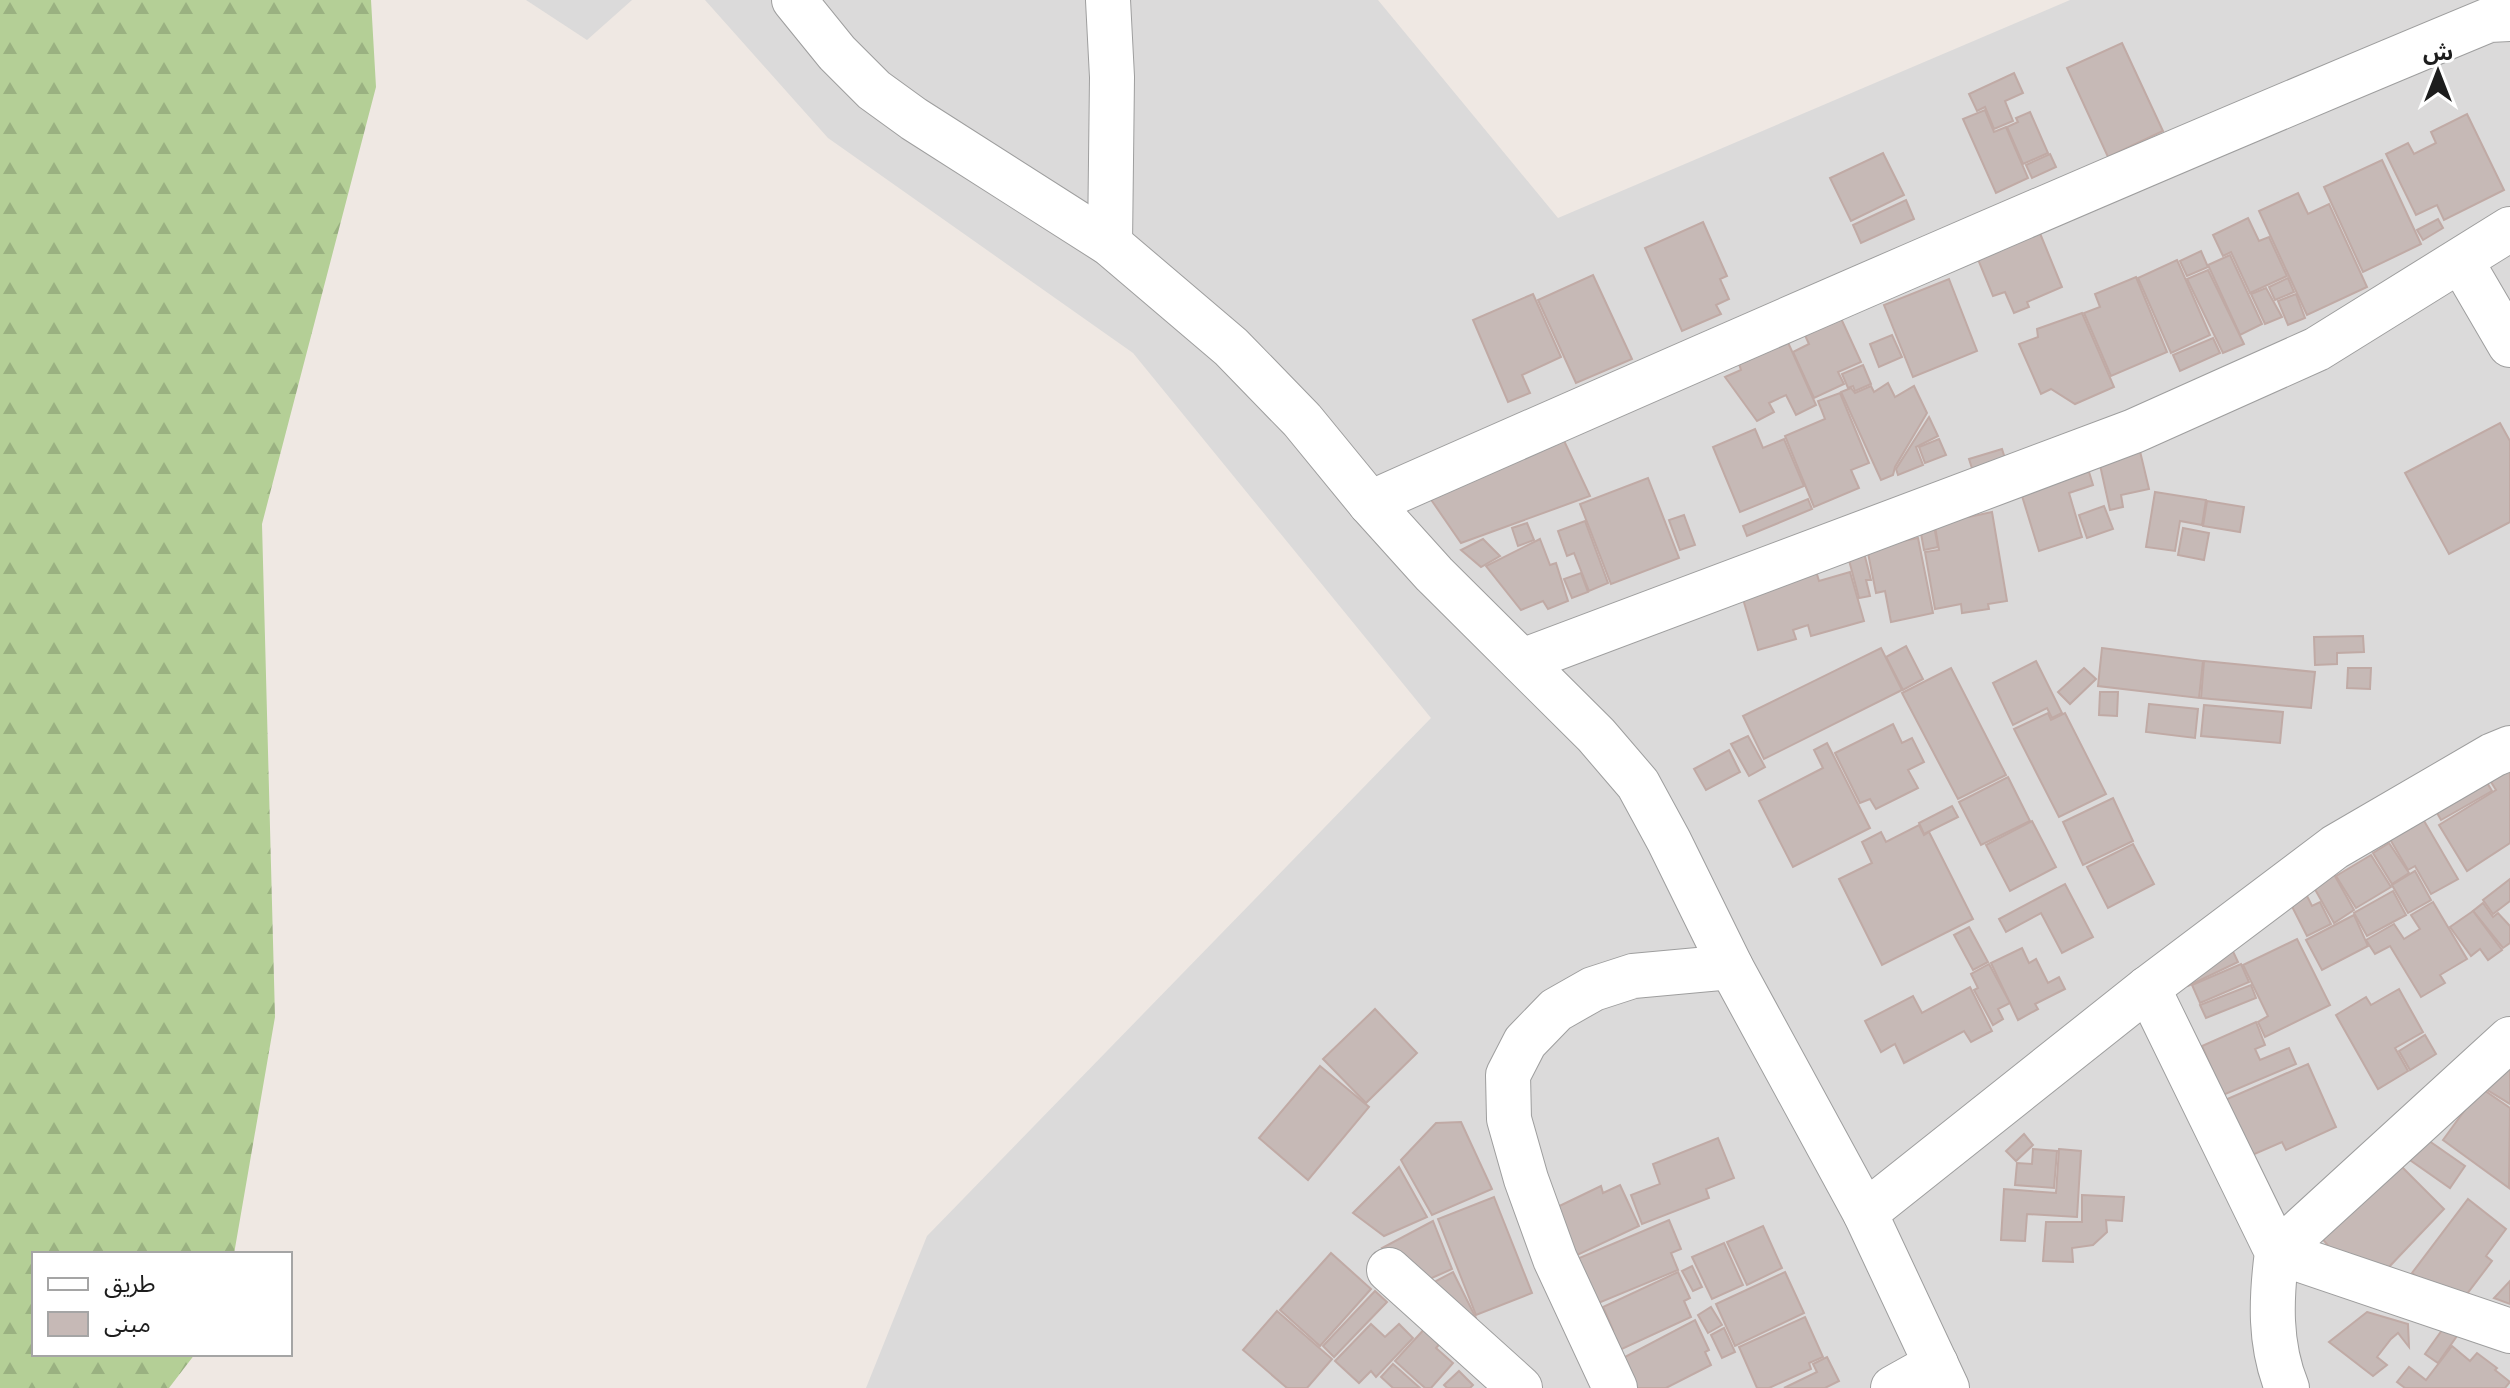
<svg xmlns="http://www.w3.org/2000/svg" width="2510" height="1388" font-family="Montserrat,'Noto Sans Arabic',sans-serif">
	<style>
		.residential { fill: #dbdada }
		.forest { fill: url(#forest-firs) }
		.building { fill: #c6b9b6; stroke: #c0aaa5; stroke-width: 2 }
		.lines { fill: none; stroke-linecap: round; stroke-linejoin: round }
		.minor-casing { stroke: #9e9e9e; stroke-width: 46 }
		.minor { stroke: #fff; stroke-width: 44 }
	</style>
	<defs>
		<pattern id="forest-firs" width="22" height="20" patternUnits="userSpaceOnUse" patternTransform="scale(2)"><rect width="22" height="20" fill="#b4cf96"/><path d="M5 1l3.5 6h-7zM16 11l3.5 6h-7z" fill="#9ab181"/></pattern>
	</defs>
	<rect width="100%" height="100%" fill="#efe8e3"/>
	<g class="residential">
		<polygon points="526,0 632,0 587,40"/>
		<polygon points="705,0 1378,0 1558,218 2070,0 2510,0 2510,1388 866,1388 927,1236 1431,718 1133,353 828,138"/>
	</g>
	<polygon class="forest" points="0,0 371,0 376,87 262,524 275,1017 234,1254 34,1254 34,1354 195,1354 169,1388 0,1388"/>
	<g class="building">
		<polygon points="2122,43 2163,131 2108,157 2067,68"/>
		<polygon points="2014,73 2023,93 2005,101 2013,121 1994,129 1985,107 1977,111 1969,94"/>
		<polygon points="1985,110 1994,132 2006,127 2028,178 1996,193 1963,119"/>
		<polygon points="2030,112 2048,153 2023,164 2007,127 2018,122 2016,118"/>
		<polygon points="2467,114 2504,190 2444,220 2437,205 2416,215 2386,154 2408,143 2414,154 2436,143 2431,132"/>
		<polygon points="1883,153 1904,195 1851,221 1830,178"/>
		<polygon points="2050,154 2056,167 2032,178 2026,165"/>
		<polygon points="2382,160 2421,244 2363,272 2324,187"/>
		<polygon points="2298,193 2308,214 2329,204 2367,287 2307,315 2259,211"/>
		<polygon points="1906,200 1914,219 1861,243 1853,225"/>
		<polygon points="2248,218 2259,241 2269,237 2287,276 2250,293 2231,252 2223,256 2213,235"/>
		<polygon points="2438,219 2443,228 2423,240 2417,230"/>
		<polygon points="1703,222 1727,276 1720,279 1729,299 1716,305 1721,314 1682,331 1645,248"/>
		<polygon points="2037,226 2062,287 2027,302 2029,307 2014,313 2005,292 1993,296 1975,252"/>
		<polygon points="2201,251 2208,267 2187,276 2180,261"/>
		<polygon points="2230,255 2262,324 2240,335 2208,265"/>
		<polygon points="2177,260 2210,335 2171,353 2138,278"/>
		<polygon points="2208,270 2244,344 2223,353 2187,279"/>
		<polygon points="1593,275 1632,359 1576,383 1538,300"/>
		<polygon points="2136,277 2167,352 2111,376 2084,313 2100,307 2095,294"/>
		<polygon points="2288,278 2294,292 2275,300 2269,287"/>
		<polygon points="1949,279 1977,351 1913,377 1884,305"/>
		<polygon points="2266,288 2282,317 2265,324 2251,294"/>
		<polygon points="1533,294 1561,357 1522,375 1530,393 1508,402 1473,320"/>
		<polygon points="2296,294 2305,318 2288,325 2278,301"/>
		<polygon points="1833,301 1861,362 1838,372 1844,384 1814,398 1793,352 1809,344 1797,318"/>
		<polygon points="2082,313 2114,387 2075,404 2051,389 2041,394 2019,344 2038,337 2037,329"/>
		<polygon points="1782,329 1816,405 1796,415 1786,395 1769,403 1774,412 1757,421 1725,377 1741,370 1734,348"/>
		<polygon points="1892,335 1902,357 1879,367 1870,344"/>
		<polygon points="2213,338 2220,353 2180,371 2173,355"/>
		<polygon points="1863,365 1871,384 1855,391 1853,386 1848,388 1842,374"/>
		<polygon points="1888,383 1895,397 1914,386 1927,413 1895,467 1893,475 1881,480 1841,392 1851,388 1855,393 1871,386 1874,392"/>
		<polygon points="1840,393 1869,463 1851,470 1859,488 1814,507 1785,436 1825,419 1818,401"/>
		<polygon points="1929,417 1938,436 1916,447 1923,465 1898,475 1896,469"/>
		<polygon points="2500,423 2510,441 2510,522 2449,554 2405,473"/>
		<polygon points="1558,428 1590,496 1461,543 1423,488"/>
		<polygon points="1755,429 1763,448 1784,439 1804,486 1740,512 1713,447"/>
		<polygon points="1939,439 1946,455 1925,463 1919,447"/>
		<polygon points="2139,447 2149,489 2121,495 2123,507 2110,510 2098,456"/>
		<polygon points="2002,449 2010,474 1977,484 1969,459"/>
		<polygon points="2086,462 2093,485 2069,493 2082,537 2039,551 2018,483"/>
		<polygon points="1648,478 1679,558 1611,584 1580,504"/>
		<polygon points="2155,492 2206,500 2202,525 2180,521 2175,551 2146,547"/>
		<polygon points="1808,499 1812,509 1747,536 1743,526"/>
		<polygon points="2207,501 2244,507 2240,532 2203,526"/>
		<polygon points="2104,506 2113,529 2087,538 2079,515"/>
		<polygon points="1992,512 2007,601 1988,604 1989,609 1962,613 1961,604 1935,609 1925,552 1939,550 1933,515 1969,517"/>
		<polygon points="1684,515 1695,545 1680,550 1669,520"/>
		<polygon points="1585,521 1608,583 1589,591 1574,553 1567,556 1558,531"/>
		<polygon points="1527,523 1534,540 1518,546 1512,528"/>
		<polygon points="1934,526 1938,547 1924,550 1920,528"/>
		<polygon points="2183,528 2209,533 2204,560 2178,555"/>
		<polygon points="1918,538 1933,613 1891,622 1885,591 1876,593 1867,548"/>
		<polygon points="1483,539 1500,556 1481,567 1461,550"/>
		<polygon points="1540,539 1550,565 1556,563 1568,601 1548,609 1543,601 1521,610 1486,566"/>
		<polygon points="1861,541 1871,580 1866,580 1870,596 1859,598 1845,545"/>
		<polygon points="1813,561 1819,581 1850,572 1864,621 1811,636 1808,625 1793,630 1796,639 1758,650 1738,582"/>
		<polygon points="1581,573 1588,592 1572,598 1564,579"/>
		<polygon points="2363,636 2364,652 2337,653 2337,664 2315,665 2314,637"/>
		<polygon points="1906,646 1923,679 1903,690 1886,657"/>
		<polygon points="1881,648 1902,690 1764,759 1743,716"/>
		<polygon points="2102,648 2203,661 2199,698 2098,686"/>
		<polygon points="2036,661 2062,713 2052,718 2047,708 2013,725 1993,683"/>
		<polygon points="2204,661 2315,672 2311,708 2201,698"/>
		<polygon points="1951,668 2006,775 1958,799 1902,693"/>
		<polygon points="2084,668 2096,679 2070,704 2058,692"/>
		<polygon points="2348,668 2371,668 2370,689 2347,688"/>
		<polygon points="2100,692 2118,692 2117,716 2099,715"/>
		<polygon points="2149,704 2198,709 2195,738 2146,732"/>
		<polygon points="2204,705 2283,712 2280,743 2201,736"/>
		<polygon points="2048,713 2051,720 2065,713 2106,794 2059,817 2014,729"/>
		<polygon points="1893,724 1902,743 1912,738 1924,762 1908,770 1918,788 1876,809 1870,799 1860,803 1835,753"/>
		<polygon points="1748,736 1765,767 1749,776 1731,744"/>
		<polygon points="1827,743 1870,828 1793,867 1759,801 1823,768 1814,750"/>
		<polygon points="2510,748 2510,843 2467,871 2439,825 2496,790 2481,766"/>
		<polygon points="1729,750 1740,772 1706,790 1694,769"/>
		<polygon points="2474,761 2492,791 2441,820 2424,790"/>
		<polygon points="2008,777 2030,821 1981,845 1959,802"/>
		<polygon points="2113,798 2133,841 2083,865 2063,822"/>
		<polygon points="1952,806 1958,817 1924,834 1919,823"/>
		<polygon points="2420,814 2458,879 2431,894 2415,866 2408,870 2387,834"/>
		<polygon points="2032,821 2056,867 2010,891 1986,845"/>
		<polygon points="1919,825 1924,835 1929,832 1973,919 1882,965 1839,879 1872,863 1862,842 1881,832 1886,842"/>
		<polygon points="2389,843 2409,873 2392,884 2373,853"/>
		<polygon points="2133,844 2154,884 2108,908 2087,867"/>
		<polygon points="2371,855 2391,887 2356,908 2336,876"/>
		<polygon points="2326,860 2354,910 2334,923 2308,877"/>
		<polygon points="2415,871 2431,900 2408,913 2392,885"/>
		<polygon points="2296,874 2312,906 2320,902 2331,924 2307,936 2280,883"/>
		<polygon points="2510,879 2510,901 2493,914 2483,900"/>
		<polygon points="2065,884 2093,937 2062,953 2041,913 2006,932 1999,919"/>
		<polygon points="2393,891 2406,915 2367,936 2354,913"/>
		<polygon points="2433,902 2467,959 2440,975 2445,983 2421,997 2390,946 2375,954 2366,940 2394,924 2404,939 2420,929 2411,915"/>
		<polygon points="2483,903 2493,917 2498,913 2510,926 2510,943 2503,948 2473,911"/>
		<polygon points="2473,911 2502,950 2488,960 2480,949 2471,956 2450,927"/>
		<polygon points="2354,915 2368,946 2322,970 2306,940"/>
		<polygon points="1969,927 1988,962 1973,970 1954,935"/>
		<polygon points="2297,939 2330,1005 2265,1037 2258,1022 2268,1016 2243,965"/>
		<polygon points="2229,943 2238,962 2188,986 2180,968"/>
		<polygon points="2022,948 2029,963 2036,959 2048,983 2059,977 2065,989 2035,1004 2038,1009 2018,1020 1991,963"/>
		<polygon points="1989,964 2010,1003 1998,1009 2003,1019 1993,1025 1974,990 1978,988 1971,974"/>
		<polygon points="2241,964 2249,982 2200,1003 2192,985"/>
		<polygon points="2251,985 2256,998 2206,1018 2200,1005"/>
		<polygon points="1970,987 1992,1031 1971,1042 1964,1031 1904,1063 1895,1044 1881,1052 1865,1021 1913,996 1922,1013"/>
		<polygon points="2399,989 2423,1032 2395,1048 2408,1071 2378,1089 2336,1015 2366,997 2371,1005"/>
		<polygon points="1375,1009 1417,1053 1366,1103 1323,1059"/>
		<polygon points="2256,1022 2265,1045 2255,1049 2260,1060 2289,1048 2296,1064 2223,1095 2202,1046"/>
		<polygon points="2425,1035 2436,1054 2410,1070 2399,1051"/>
		<polygon points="2510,1049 2510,1104 2484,1088"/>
		<polygon points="2308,1064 2336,1127 2286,1150 2282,1142 2250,1156 2225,1100"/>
		<polygon points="1320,1066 1369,1107 1308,1180 1259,1138"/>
		<polygon points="2481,1088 2510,1108 2509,1188 2443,1140"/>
		<polygon points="1461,1122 1492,1189 1432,1215 1401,1160 1436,1123"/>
		<polygon points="2412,1129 2465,1166 2450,1188 2397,1151"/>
		<polygon points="2024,1134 2033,1145 2016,1161 2006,1151"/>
		<polygon points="1718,1138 1734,1178 1706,1189 1709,1198 1642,1224 1631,1195 1660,1184 1653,1164"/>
		<polygon points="2033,1149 2057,1151 2054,1188 2015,1185 2017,1163 2032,1164"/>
		<polygon points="2059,1149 2081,1151 2077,1217 2027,1214 2025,1241 2001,1240 2004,1189 2056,1193"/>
		<polygon points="2393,1158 2444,1209 2388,1268 2330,1248 2315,1230"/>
		<polygon points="1399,1167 1427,1217 1384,1236 1353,1213"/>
		<polygon points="1620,1185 1639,1226 1573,1257 1551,1210 1601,1186 1603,1193"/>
		<polygon points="2082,1195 2124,1197 2122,1221 2106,1220 2107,1232 2093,1245 2072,1248 2073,1262 2043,1261 2046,1222 2082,1222"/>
		<polygon points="1494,1197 1532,1293 1476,1315 1438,1219"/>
		<polygon points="2468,1199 2506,1229 2486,1256 2492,1261 2457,1307 2412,1273"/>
		<polygon points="1669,1220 1681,1249 1671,1253 1678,1270 1596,1304 1577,1259"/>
		<polygon points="1433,1221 1452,1269 1416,1285 1382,1248"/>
		<polygon points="1763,1226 1782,1268 1747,1285 1727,1242"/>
		<polygon points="1724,1243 1743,1285 1712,1299 1692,1257"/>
		<polygon points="1331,1253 1371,1289 1320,1346 1280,1310"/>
		<polygon points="1692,1266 1702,1287 1693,1291 1682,1271"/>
		<polygon points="1453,1272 1476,1318 1464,1325 1421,1289"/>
		<polygon points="1678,1272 1690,1298 1684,1301 1691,1317 1611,1354 1602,1335 1613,1330 1603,1307"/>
		<polygon points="1785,1272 1804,1313 1735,1346 1716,1304"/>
		<polygon points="2510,1281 2510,1304 2494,1298"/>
		<polygon points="1375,1291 1387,1302 1334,1357 1323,1346"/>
		<polygon points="1711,1307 1722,1325 1708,1333 1698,1315"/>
		<polygon points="1277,1311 1332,1359 1307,1388 1287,1388 1243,1350"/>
		<polygon points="2367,1312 2408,1324 2409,1347 2398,1333 2391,1339 2377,1357 2387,1365 2373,1376 2329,1342"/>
		<polygon points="1805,1317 1823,1357 1809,1363 1811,1369 1769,1388 1757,1388 1739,1347"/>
		<polygon points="1695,1320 1709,1350 1705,1352 1711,1365 1666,1388 1627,1388 1621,1359"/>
		<polygon points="1371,1324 1385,1337 1399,1324 1413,1338 1376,1377 1371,1371 1359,1383 1335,1361"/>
		<polygon points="1428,1325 1444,1339 1436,1348 1453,1363 1431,1388 1425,1388 1395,1361"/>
		<polygon points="2445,1326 2457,1336 2438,1363 2425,1354"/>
		<polygon points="1724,1328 1735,1352 1722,1358 1711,1335"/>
		<polygon points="2452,1346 2470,1361 2477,1353 2497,1368 2495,1370 2510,1382 2505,1388 2405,1388 2397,1382 2409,1367 2426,1380"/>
		<polygon points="1827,1357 1839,1381 1825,1388 1784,1388 1817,1372 1813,1364"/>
		<polygon points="1393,1364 1420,1388 1393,1388 1381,1377"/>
		<polygon points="1459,1371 1473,1385 1470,1388 1447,1388 1444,1385"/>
	</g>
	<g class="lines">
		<g class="minor-casing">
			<g id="minor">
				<polyline points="794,0 837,53 874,90 914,119 1110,244 1231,347 1302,420 1370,503 1434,574 1596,735 1638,784 1669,841 1731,967 1865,1213 1947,1388"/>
				<polyline points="1108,0 1112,77 1110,244"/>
				<polyline points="2461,261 2510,345"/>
				<path d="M 1370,503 C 1741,339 2113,176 2489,20 L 2510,19"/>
				<polyline points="1522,661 2134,431 2317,349 2510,229"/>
				<path d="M 2148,988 L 2277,1252 C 2271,1299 2269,1344 2287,1388"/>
				<polyline points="1865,1213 2148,988 2335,847 2493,755 2510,748"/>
				<polyline points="2277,1252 2510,1039"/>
				<polyline points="2277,1252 2510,1331"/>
				<polyline points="1389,1270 1520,1388"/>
				<polyline points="1615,1388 1555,1259 1526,1179 1509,1119 1508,1075 1525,1042 1556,1010 1593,989 1633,976 1731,967"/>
				<polyline points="1893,1388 1936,1364"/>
			</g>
		</g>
		<use href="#minor" class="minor"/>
	</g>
	<rect x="32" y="1252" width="260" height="104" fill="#ffffff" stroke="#a5a5a5" stroke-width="2"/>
	<rect x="48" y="1278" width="40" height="12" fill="#ffffff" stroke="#a5a5a5" stroke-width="2"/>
	<text x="104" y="1292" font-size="24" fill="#1d1d1d">طريق</text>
	<rect x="48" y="1312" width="40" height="24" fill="#c6b9b6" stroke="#a5a5a5" stroke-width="2"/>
	<text x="104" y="1332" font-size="24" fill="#1d1d1d">مبنى</text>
	<g transform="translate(2438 72)" stroke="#ffffff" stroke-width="6" paint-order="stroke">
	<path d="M0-6L14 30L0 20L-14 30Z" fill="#1d1d1d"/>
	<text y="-12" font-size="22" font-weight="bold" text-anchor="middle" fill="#1d1d1d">ش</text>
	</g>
</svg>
